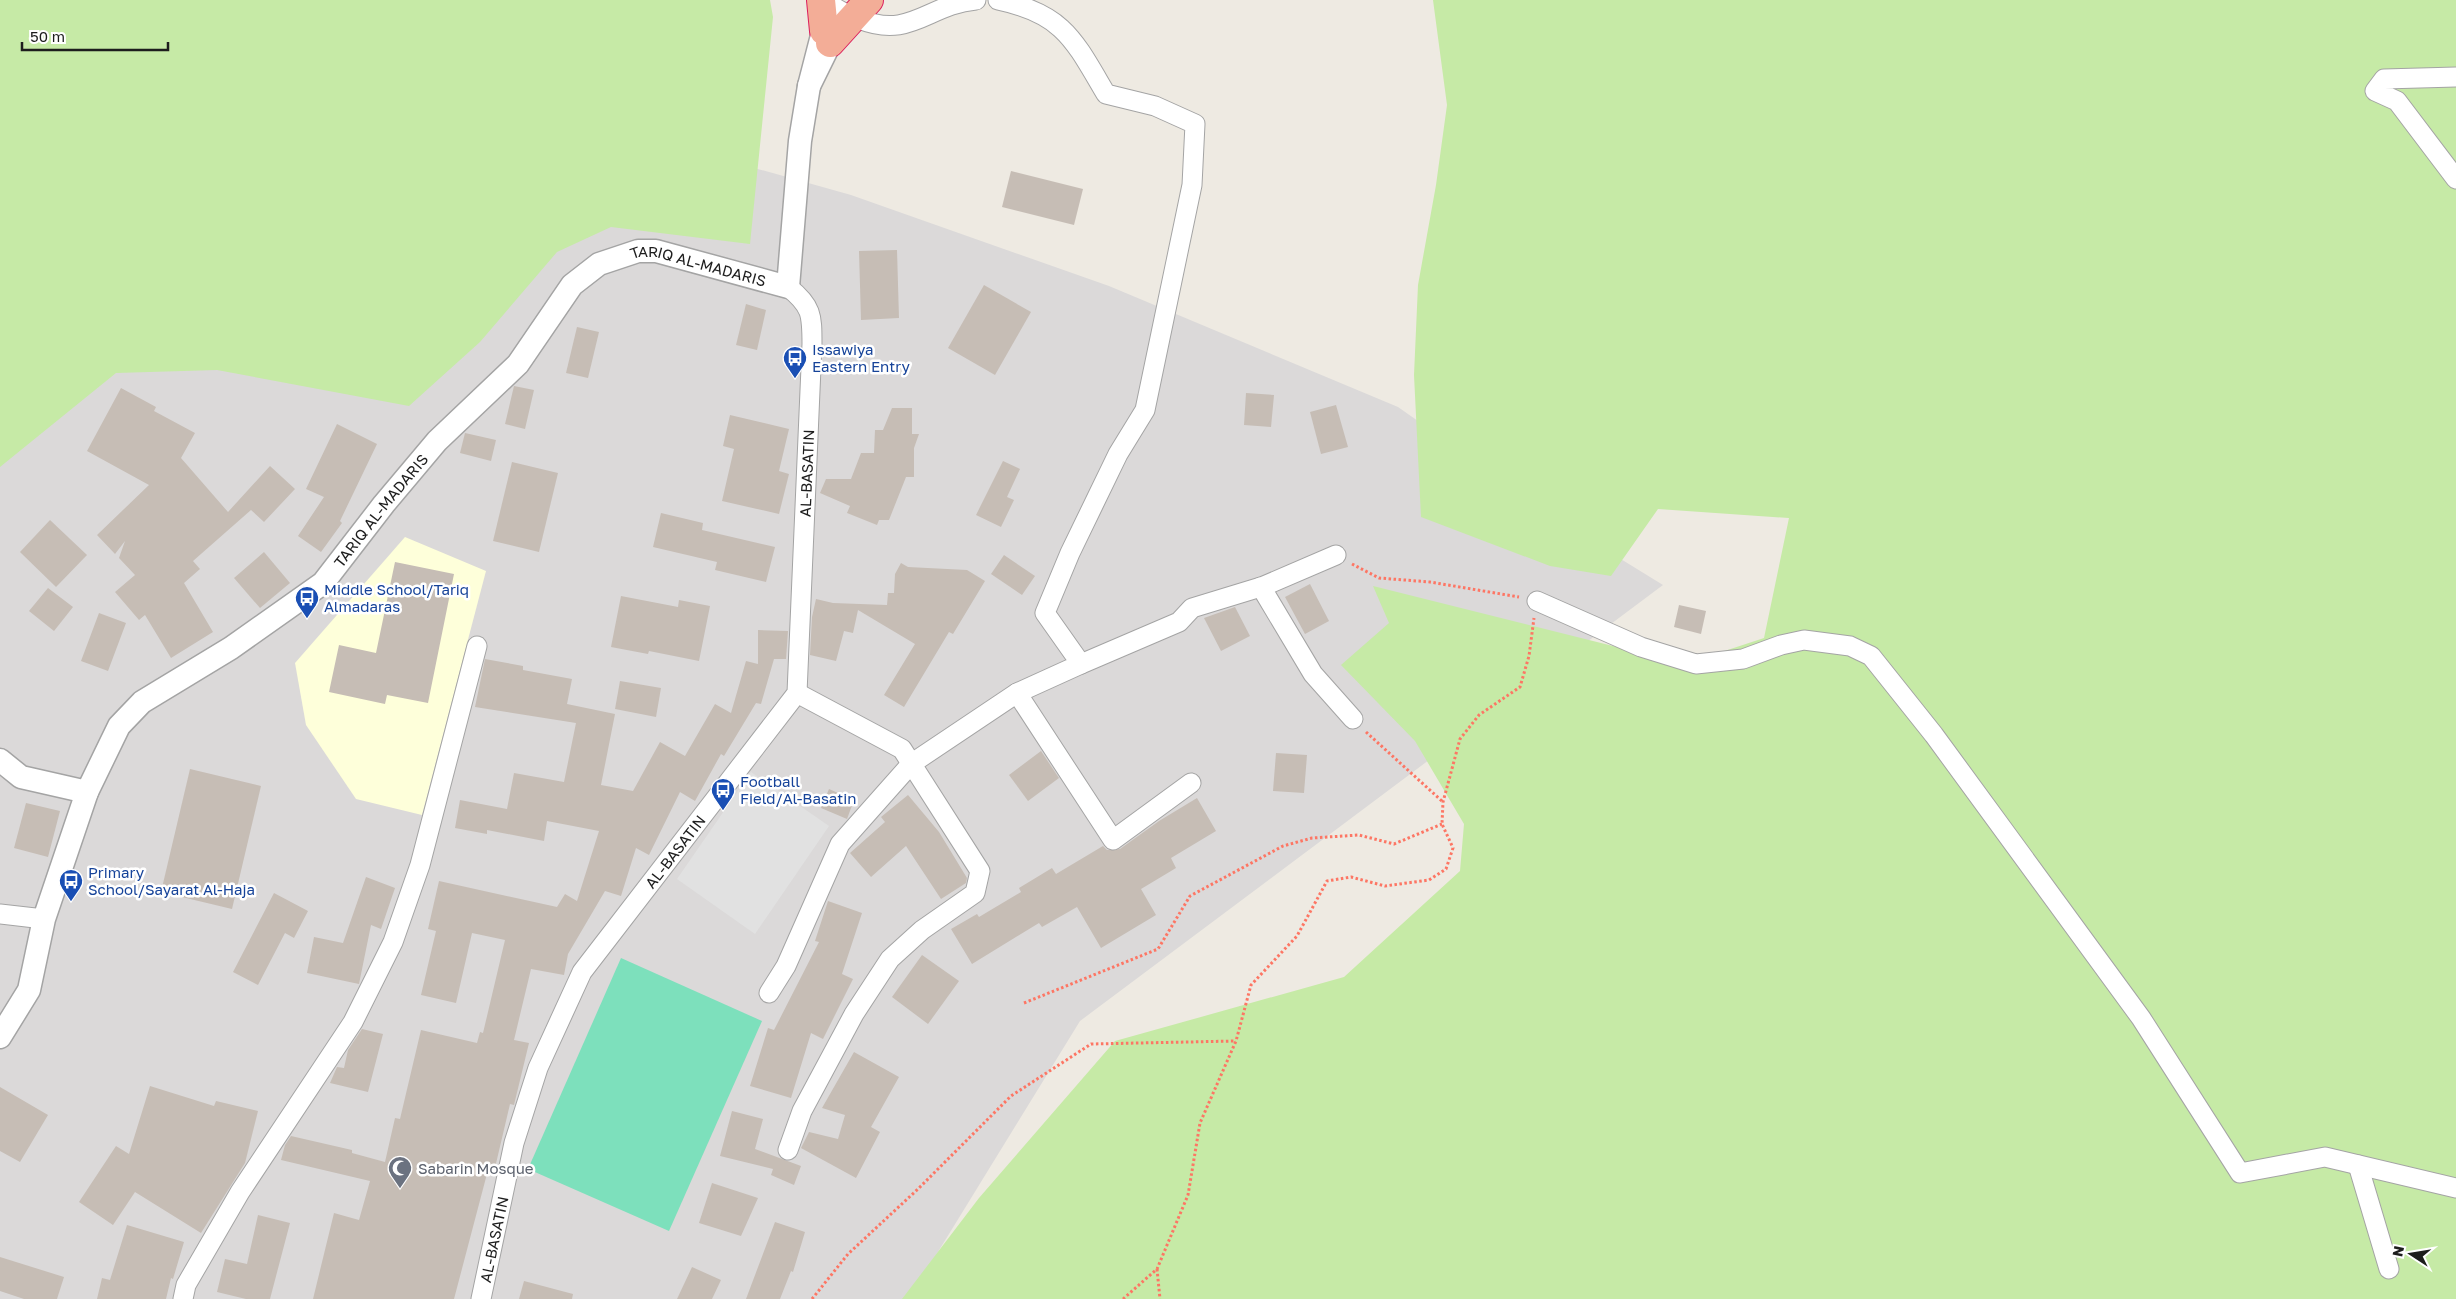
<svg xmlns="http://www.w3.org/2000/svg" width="2456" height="1299" font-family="'Golos Text',sans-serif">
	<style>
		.residential { fill: #dbd9d9 }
		.education { fill: #feffda }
		.grass { fill: #c6eaa6 }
		.pitch { fill: #7de0bc }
		.parking { fill: #e1e1e1 }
		.building { fill: #c6bdb5 }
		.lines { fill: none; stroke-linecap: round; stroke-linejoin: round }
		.minor-casing { stroke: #a4a4a4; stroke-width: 21 }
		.tertiary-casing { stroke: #a4a4a4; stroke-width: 25 }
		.trunk-casing { stroke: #dc1f5c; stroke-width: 30 }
		.path { stroke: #fd7664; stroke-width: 3; stroke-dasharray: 2.5 2.5; stroke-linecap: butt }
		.minor { stroke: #fff; stroke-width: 19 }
		.tertiary { stroke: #fff; stroke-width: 22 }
		.trunk { stroke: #f3ad97; stroke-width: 28 }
		.labels { text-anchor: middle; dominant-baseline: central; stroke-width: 5; stroke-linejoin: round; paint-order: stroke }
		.street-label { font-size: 15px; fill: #1d1d1d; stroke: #fff }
		.transit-label { font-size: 15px; fill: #164399; stroke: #fff; text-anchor: start }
		.worship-label { font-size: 15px; fill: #5b616d; stroke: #fff; text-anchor: start }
	</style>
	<rect width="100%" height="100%" fill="#eeeae2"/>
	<polygon class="residential" points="479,91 851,195 1109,286 1398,407 1572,529 1663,585 1080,1021 909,1299 0,1299 0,323"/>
	<polygon class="education" points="405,537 486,571 422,815 356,799 306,725 295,663"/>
	<g class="grass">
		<polygon points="0,0 770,0 773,17 750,244 611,227 557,252 480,342 409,406 217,370 116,373 0,467"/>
		<polygon points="1433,0 2456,0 2456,1299 902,1299 979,1198 1115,1041 1344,977 1460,871 1464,824 1415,741 1341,665 1389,623 1373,586 1685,664 1764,638 1789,518 1658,509 1611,576 1550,566 1421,517 1414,375 1418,285 1436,185 1447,105"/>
	</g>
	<polygon class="pitch" points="621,958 762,1021 669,1231 528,1169"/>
	<polygon class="parking" points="751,772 829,826 755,934 677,879"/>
	<g class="building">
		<polygon points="1011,171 1083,189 1074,225 1002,207"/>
		<polygon points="897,250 899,318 861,320 859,251"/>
		<polygon points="984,285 1031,312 995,375 948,348"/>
		<polygon points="746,304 766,310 757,350 736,345"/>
		<polygon points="577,327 599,332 588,378 566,373"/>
		<polygon points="514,386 534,390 525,429 505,424"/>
		<polygon points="121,388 156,407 154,411 195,433 181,458 228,512 270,466 295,489 264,522 251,510 193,561 200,569 184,583 213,632 171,658 145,615 139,620 115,592 135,575 119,558 125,541 115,554 97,535 149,485 87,451"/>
		<polygon points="1246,393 1274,395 1271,427 1244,425"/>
		<polygon points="1336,405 1348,447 1321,454 1310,412"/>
		<polygon points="892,408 912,408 912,434 919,434 914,448 914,477 906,477 889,520 879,520 877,525 847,513 850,506 820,493 826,479 851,479 861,453 874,453 875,430 883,430"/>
		<polygon points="730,415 789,429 779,471 789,474 779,514 722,501 734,449 723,446"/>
		<polygon points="337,424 377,444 340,521 342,523 321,552 298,536 324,497 306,489"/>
		<polygon points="465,433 496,440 491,461 460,453"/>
		<polygon points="1003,461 1020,469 1007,497 1014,500 1001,527 976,515"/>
		<polygon points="512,462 558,473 539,552 493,541"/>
		<polygon points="661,513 703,523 702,530 775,547 766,582 715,570 717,562 653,547"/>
		<polygon points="50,520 87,555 56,587 20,552"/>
		<polygon points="264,552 290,583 260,608 234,578"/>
		<polygon points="1004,555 1035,576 1022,595 991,574"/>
		<polygon points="395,562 454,574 428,703 387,695 385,704 329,692 339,645 376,653"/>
		<polygon points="901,563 908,567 967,570 985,581 953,634 949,632 904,707 884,695 915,644 858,610 853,633 844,631 836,661 810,655 812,617 816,599 833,603 887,605 888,593 894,593 895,574"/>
		<polygon points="1310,584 1329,621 1305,634 1285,597"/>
		<polygon points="48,588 73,607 54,631 29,611"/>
		<polygon points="621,596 678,607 679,600 710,606 699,661 649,651 648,654 611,647"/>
		<polygon points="1679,605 1706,611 1701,634 1674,627"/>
		<polygon points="1235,607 1250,636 1221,651 1204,618"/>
		<polygon points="99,613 126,623 108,671 81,661"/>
		<polygon points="758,630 788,631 786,659 774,659 761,704 756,703 724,756 721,754 695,801 680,792 649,855 636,848 621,896 605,891 568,954 564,975 531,969 514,1040 529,1043 514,1105 510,1104 494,1172 488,1170 454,1299 313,1299 334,1213 359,1220 370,1181 281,1160 285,1145 291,1136 352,1150 352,1153 385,1162 395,1118 400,1119 421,1030 477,1043 480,1032 483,1033 505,940 472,933 456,1003 421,995 436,931 428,929 439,881 557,907 565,894 577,901 599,831 547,821 544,841 487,830 487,834 455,828 460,800 507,809 514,773 564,782 576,723 475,707 485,659 523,666 523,670 572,679 567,704 615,714 601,785 633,791 660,742 685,756 715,704 731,713 746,661 758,664"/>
		<polygon points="620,681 661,688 656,717 615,709"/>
		<polygon points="1041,751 1059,778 1028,801 1009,775"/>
		<polygon points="1276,753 1307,755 1304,793 1273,791"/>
		<polygon points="190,769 261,786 232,909 161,892"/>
		<polygon points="829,789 854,800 847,819 821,808"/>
		<polygon points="908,795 939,832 967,878 966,883 941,899 906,846 871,877 850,853 885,822 881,817"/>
		<polygon points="1197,798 1216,831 1171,858 1176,868 1141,889 1156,915 1101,948 1077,907 1042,927 1039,923 972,964 951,929 977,914 979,917 1021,892 1019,888 1052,868 1056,874 1103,846 1107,850 1120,849 1159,821"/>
		<polygon points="26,803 60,811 48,857 14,848"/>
		<polygon points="366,877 395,888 381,929 371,925 359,984 307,973 314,937 343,943"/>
		<polygon points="274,893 308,911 294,938 285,933 258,985 233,972"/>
		<polygon points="828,901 862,913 842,974 853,979 823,1039 811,1033 791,1098 750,1086 768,1028 774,1030 819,942 815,941"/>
		<polygon points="922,955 959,981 928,1024 892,997"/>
		<polygon points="362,1029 383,1034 368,1092 330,1083 337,1067 344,1068 348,1050"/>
		<polygon points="854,1052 899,1077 871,1127 880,1132 856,1178 801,1148 809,1132 838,1139 845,1115 822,1108"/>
		<polygon points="150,1086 214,1106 216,1101 258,1111 245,1163 201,1233 135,1192 113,1225 79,1202 116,1146 129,1154"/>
		<polygon points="0,1087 48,1115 20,1162 0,1151"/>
		<polygon points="732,1111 763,1119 755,1149 801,1166 794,1185 771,1175 773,1169 720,1156"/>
		<polygon points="712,1183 758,1198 741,1236 699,1223"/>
		<polygon points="258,1215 290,1223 270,1299 246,1299 217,1292 225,1259 247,1264"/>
		<polygon points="775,1222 805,1232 793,1272 791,1271 780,1299 746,1299"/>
		<polygon points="127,1225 184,1242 173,1279 171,1278 166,1299 97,1299 102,1278 110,1280"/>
		<polygon points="0,1257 64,1277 57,1299 24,1299 0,1291"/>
		<polygon points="692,1267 721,1280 712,1299 677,1299"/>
		<polygon points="524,1281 573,1294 572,1299 519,1299"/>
	</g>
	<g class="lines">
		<g class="minor-casing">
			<g id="minor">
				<path d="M 826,0 C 834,9 848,15 859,19 C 911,40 928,4 976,0"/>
				<polyline points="2456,77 2384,79 2375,91 2397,101 2456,179"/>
				<polyline points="1261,587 1313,674 1353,719"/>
				<polyline points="1537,601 1641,647 1696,664 1743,659 1781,645 1804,640 1850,646 1871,656 1934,735 2141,1018 2240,1173 2325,1157 2456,1188"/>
				<polyline points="1081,664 1179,622 1192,608 1264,586 1336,555"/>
				<polyline points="1017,693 1113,840 1191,783"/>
				<polyline points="0,914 44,919"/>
				<path d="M 769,993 L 786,966 L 840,844 L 911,764 L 1017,693 L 1081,664 L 1045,613 L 1070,553 L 1118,454 L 1145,410 L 1192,185 L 1195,124 L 1155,106 L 1106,94 C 1074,40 1064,14 998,0"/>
				<polyline points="788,1150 802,1111 854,1014 890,959 922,930 975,893 980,871 902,749 797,693"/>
				<polyline points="2358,1165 2389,1269"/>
				<polyline points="183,1299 186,1285 240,1192 353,1022 393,942 420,865 477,646"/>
				<path id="s1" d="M 481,1299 L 514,1143 L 538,1068 L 582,972 L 797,693 L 812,344 C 812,315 812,306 788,287"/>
			</g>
		</g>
		<g class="tertiary-casing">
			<g id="tertiary">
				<polyline points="826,20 809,86 838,27"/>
				<polyline points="0,760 21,777 87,792"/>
				<path id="s2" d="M 0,1037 L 29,990 L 44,919 L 87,792 L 119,726 L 142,702 L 231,648 L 323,583 L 384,504 L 437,441 L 518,364 L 572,285 L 599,264 L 638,251 L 656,251 L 788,287 L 800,141 L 809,86"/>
			</g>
		</g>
		<g class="trunk-casing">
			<g id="trunk">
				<polyline points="821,0 824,31"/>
				<polyline points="830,43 869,0"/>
			</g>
		</g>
		<g class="path">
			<polyline points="1352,564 1379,578 1430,582 1519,597"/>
			<polyline points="1366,732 1443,802"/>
			<polyline points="1024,1003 1158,949 1190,896 1283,846 1312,838 1359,835 1394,844 1442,824"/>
			<polyline points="1157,1269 1160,1299"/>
			<polyline points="812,1299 848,1254 918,1189 1011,1096 1091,1044 1236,1041"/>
			<polyline points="1123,1299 1157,1269 1188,1195 1200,1123 1236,1041 1251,985 1297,936 1327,881 1351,877 1385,886 1429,880 1446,869 1453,848 1442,824 1443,802 1460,739 1479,715 1520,687 1529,656 1534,618"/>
		</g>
		<use href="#minor" class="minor"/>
		<use href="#tertiary" class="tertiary"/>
		<use href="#trunk" class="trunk"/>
	</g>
	<defs>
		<g id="bus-pin" transform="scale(1.25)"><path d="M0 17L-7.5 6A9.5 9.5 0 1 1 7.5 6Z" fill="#1a4fb4" stroke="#fff"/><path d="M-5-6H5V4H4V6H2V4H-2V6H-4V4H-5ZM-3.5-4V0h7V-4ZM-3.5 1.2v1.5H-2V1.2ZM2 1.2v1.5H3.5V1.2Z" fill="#fff"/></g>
		<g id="mosque-pin" transform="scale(1.25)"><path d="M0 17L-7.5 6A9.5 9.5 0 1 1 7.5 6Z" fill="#6b7280" stroke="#fff"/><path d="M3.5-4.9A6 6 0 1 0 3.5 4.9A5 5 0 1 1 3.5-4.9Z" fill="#fff"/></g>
	</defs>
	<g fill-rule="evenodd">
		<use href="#bus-pin" x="795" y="358"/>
		<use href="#bus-pin" x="307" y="598"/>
		<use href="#bus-pin" x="723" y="790"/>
		<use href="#bus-pin" x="71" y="881"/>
		<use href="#mosque-pin" x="400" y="1168"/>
	</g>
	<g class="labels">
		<g class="street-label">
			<text stroke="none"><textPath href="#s2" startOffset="1112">TARIQ AL-MADARIS</textPath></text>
			<text stroke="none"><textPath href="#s1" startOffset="916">AL-BASATIN</textPath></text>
			<text stroke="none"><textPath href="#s2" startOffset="678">TARIQ AL-MADARIS</textPath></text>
			<text stroke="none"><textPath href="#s1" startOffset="496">AL-BASATIN</textPath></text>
			<text stroke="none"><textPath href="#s1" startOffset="61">AL-BASATIN</textPath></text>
		</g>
		<g class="transit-label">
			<text x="812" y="349">Issawiya<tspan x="812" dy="17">Eastern Entry</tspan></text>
			<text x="324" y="589">Middle School/Tariq<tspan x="324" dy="17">Almadaras</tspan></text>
			<text x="740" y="781">Football<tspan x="740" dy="17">Field/Al-Basatin</tspan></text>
			<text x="88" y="872">Primary<tspan x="88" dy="17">School/Sayarat Al-Haja</tspan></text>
		</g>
		<g class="worship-label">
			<text x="418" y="1168">Sabarin Mosque</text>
		</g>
	</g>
	<g transform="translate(2411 1254) rotate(282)" stroke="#ffffff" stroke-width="4" paint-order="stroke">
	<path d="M0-4L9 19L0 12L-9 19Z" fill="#1d1d1d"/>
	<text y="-8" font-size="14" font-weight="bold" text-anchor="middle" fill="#1d1d1d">N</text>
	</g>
	<path d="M22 42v8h146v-8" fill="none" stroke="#1d1d1d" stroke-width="2.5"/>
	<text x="30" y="42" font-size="15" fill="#1d1d1d" stroke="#ffffff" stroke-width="4" paint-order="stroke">50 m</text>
</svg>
